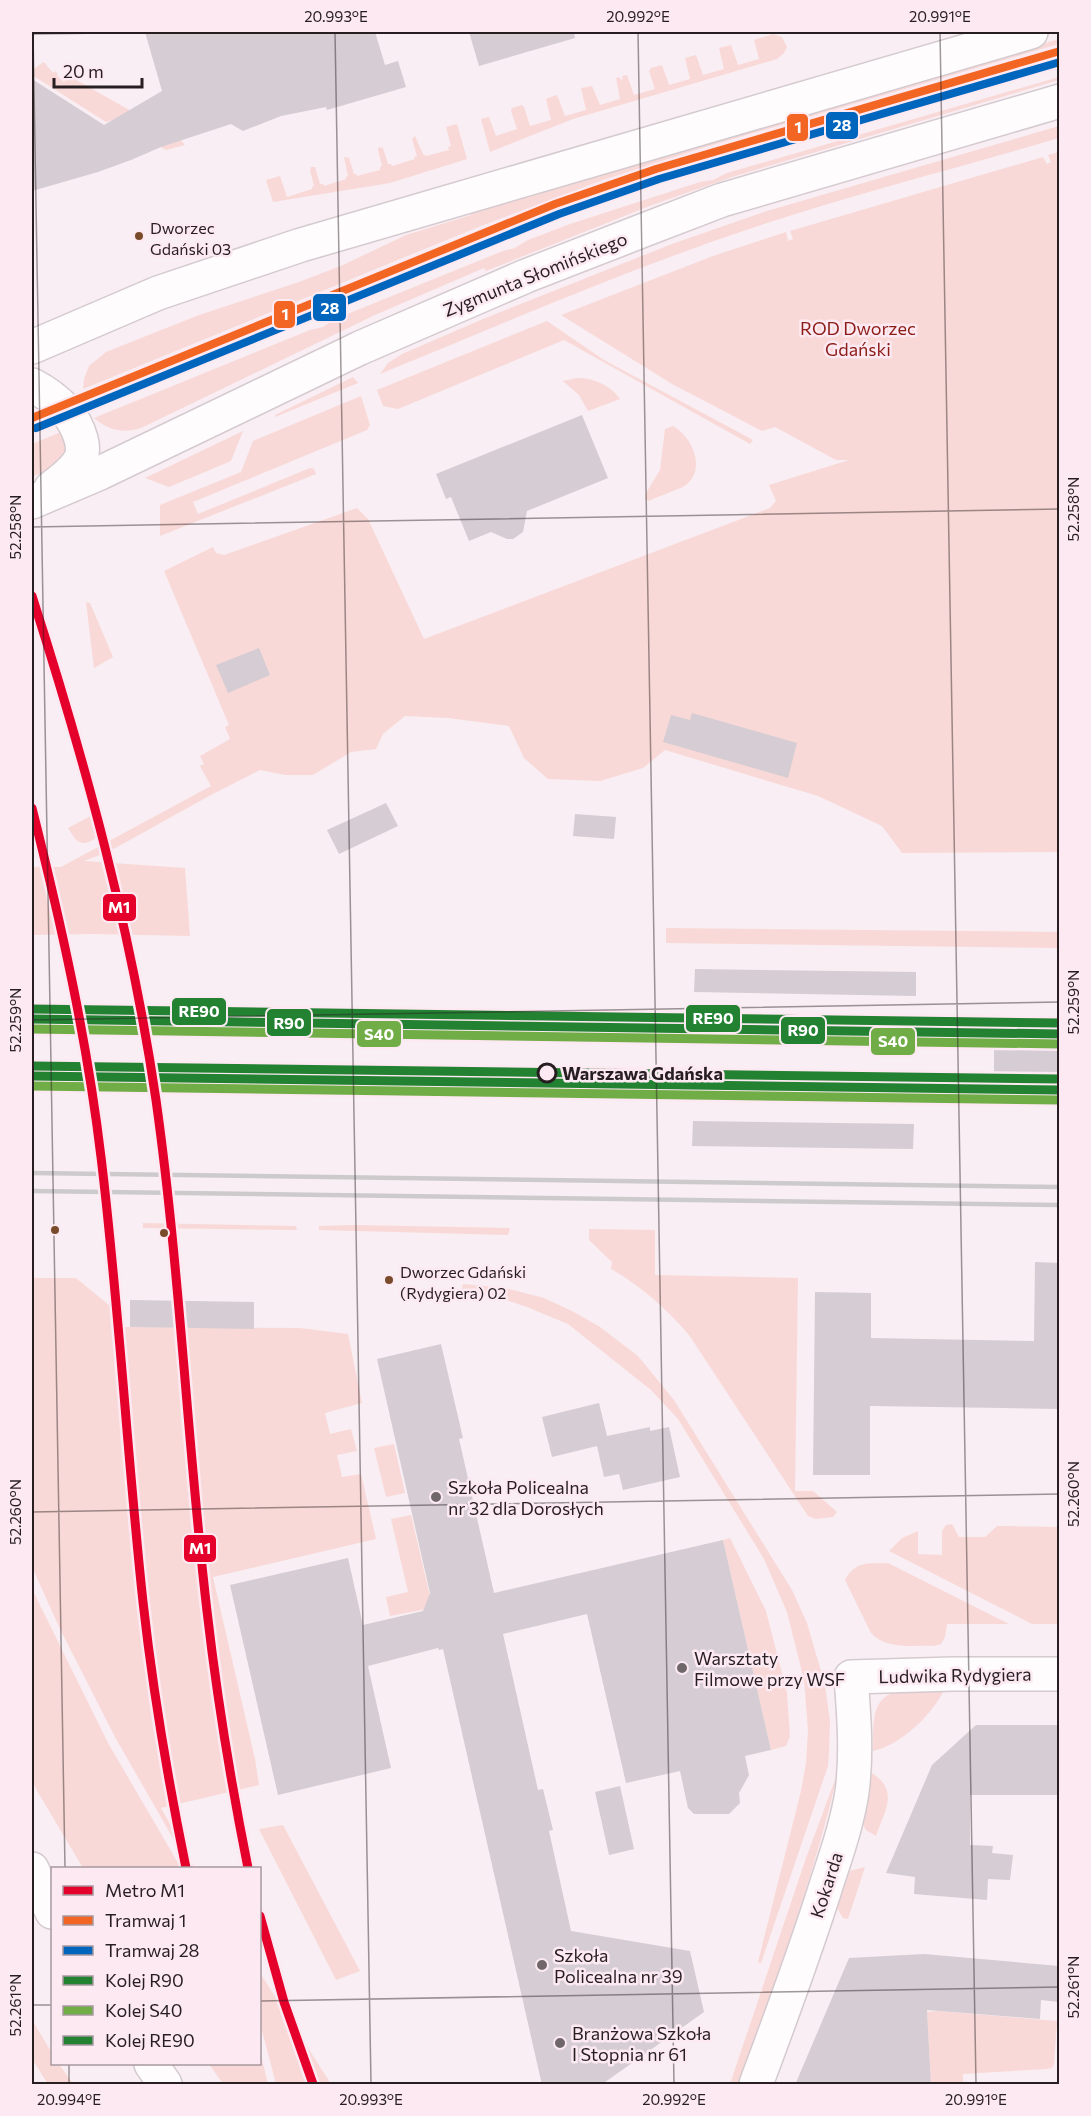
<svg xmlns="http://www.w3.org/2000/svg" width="1091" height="2116" font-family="Commissioner,sans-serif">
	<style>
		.green { fill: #f9d9d7 }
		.building { fill: #d5cdd3 }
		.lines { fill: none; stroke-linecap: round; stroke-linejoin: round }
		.secondary-casing { stroke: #d4cacf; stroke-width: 36 }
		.secondary { stroke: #fefcfd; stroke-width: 33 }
		.rail { stroke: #cdcacc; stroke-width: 4.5 }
		.rail-1-casing { stroke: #fde9f2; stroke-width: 14 }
		.rail-2-casing { stroke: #fde9f2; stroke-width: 14 }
		.rail-3-casing { stroke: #fde9f2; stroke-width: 14 }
		.rail-1 { stroke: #238132; stroke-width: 9 }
		.rail-2 { stroke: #70ad46; stroke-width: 9 }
		.rail-3 { stroke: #238132; stroke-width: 9 }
		.tram-1-casing { stroke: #fde9f2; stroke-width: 12 }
		.tram-2-casing { stroke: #fde9f2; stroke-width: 12 }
		.tram-1 { stroke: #f26522; stroke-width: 8 }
		.tram-2 { stroke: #0065bd; stroke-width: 8 }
		.metro-1-casing { stroke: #fde9f2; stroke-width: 14 }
		.metro-1 { stroke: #e4002b; stroke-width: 9 }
		.ticks { fill: none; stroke: #271e22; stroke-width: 1.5; stroke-opacity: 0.45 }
		.bus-dot { fill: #7a4b2a; stroke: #fde9f2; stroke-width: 2 }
		.stop-dot { fill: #fde9f2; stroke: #271e22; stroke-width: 3 }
		.poi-dot { fill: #70676b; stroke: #fde9f2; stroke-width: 2 }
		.labels { text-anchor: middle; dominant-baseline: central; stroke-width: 5; stroke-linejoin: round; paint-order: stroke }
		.bus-label { font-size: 16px; fill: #271e22; stroke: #fde9f2; text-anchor: start }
		.street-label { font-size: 18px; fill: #271e22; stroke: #fde9f2 }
		.park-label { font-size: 18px; fill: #8c1c16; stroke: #fde9f2 }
		.stop-label { font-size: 18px; font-weight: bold; fill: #271e22; stroke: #fde9f2; text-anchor: start }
		.poi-label { font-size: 18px; fill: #271e22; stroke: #fde9f2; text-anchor: start }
		.line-badge { stroke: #fde9f2; stroke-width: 2 }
		.badge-label { font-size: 16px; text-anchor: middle; font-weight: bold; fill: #fff }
		.neatline { fill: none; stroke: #271e22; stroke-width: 2 }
		.ticks-label { font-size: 15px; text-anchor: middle; fill: #271e22 }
	</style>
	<rect width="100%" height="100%" fill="#f8eef3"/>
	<g class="green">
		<polygon points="773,34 782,37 787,47 784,53 777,59 573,119 490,152 481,119 489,117 496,136 517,129 511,111 512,108 522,105 524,107 530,126 551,120 546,99 556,95 558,97 565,116 586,110 581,88 592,86 600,105 620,99 616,78 619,77 621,80 623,79 622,76 627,75 634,95 655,89 649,71 651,68 662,65 669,85 690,79 685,58 696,55 703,75 724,69 719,48 731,45 738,65 759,59 754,40"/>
		<polygon points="1059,39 1059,44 706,147 603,180 481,226 83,389 84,379 89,366 106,352 199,315 299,282 343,265 406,235 471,215 470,211"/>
		<polygon points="44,62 53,73 55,71 58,74 57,76 64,82 69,76 179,138 185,145 166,150 113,120 106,122 32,75 32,70"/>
		<path d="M 1059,77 L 1059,80 L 732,177 L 652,205 L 486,271 L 484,268 L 375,315 L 141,428 C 123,434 108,430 94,418 L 310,330 L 323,327 L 335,319 L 503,251 L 515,248 L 528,240 L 570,224 L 700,182 L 713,180 L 727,173 Z"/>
		<polygon points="457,124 467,159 390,183 273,202 266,180 280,176 287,197 312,189 312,187 314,186 310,170 311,167 315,167 320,184 323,184 324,186 346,179 346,177 348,176 344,157 349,158 354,174 356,174 357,176 380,170 380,167 382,166 378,150 379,147 383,148 388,164 391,164 392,166 415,159 414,157 417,156 412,139 415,136 423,154 426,156 449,150 448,147 451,146 446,127"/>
		<path d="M 1059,126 L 1059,138 C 961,167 861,192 764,224 C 633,267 507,322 380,374 L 388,363 L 402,354 L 483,319 L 672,244 L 767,211 Z"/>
		<polygon points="1059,152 1059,852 902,853 882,826 818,796 665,750 643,768 600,781 548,779 524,758 509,726 448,718 405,716 383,734 376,749 351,752 313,775 285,775 260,770 209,796 110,851 84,861 185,868 190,936 92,934 32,935 32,867 61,867 211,786 200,766 204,764 200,756 230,739 225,727 229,725 164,571 213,547 216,553 224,555 357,508 368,519 424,639 770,508 776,501 769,485 849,460 836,460 775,427 762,431 672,384 561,315 713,256 786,232 788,241 793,239 790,231 1043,157 1047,164 1051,162 1048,155"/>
		<polygon points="547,321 604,360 753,440 750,444 564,340 398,409 383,406 377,390"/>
		<polygon points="353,377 358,383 275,417 275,415"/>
		<path d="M 577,378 C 594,378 610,385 620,399 L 588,411 L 579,395 L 563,381 Z"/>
		<polygon points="361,396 370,425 367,430 193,502 198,514 310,468 314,469 316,474 160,536 160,505 241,472 253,441"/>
		<path d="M 673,426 C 693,437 708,472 683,487 L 648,501 L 645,498 L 646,493 L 660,470 L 665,429 Z"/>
		<polygon points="68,429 69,453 44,474 43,472 32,477 32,444"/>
		<polygon points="243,431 231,461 169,487 145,478"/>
		<polygon points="86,602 90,603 113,657 94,668"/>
		<path d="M 98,812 L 108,830 C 88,842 82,853 68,828 Z"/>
		<polygon points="666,928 1059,932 1059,948 666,943"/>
		<polygon points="143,1223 296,1226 297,1230 143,1228"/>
		<polygon points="353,1225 510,1228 508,1235 319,1230 319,1226"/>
		<path d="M 589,1229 L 655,1230 L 655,1275 L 798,1278 L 795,1491 L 813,1491 L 837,1512 L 833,1517 L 816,1519 L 808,1516 L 689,1335 C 667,1309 641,1286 611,1269 L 612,1262 L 589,1240 Z"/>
		<polygon points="32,1278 76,1278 115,1310 115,1327 300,1328 348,1334 362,1403 325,1413 330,1434 351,1429 357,1451 337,1455 342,1477 361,1474 376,1539 213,1577 255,1759 259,1785 161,1808 195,1868 190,1868 115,1737 60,1629 32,1567"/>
		<polygon points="463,1284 505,1288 544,1298 574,1312 600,1327 638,1356 674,1400 792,1590 807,1623 825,1685 830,1721 829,1752 828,1766 761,1963 758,1962 801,1791 806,1763 808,1730 804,1680 787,1612 764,1559 678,1419 651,1390 568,1324 527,1307 494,1296 462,1289"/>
		<polygon points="394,1444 405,1493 386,1497 374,1448"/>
		<polygon points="411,1515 432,1605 426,1609 390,1616 386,1597 408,1592 391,1519"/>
		<polygon points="952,1524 959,1537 985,1537 997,1526 1059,1527 1059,1624 1032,1624 889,1551 902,1538 918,1531 918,1554 942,1555 942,1531 946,1525"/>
		<polygon points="730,1538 766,1611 787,1693 790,1736 786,1746 771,1750 723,1540"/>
		<path d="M 888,1563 L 1009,1624 L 947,1624 L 945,1637 L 941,1644 L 934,1646 C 912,1645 887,1650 871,1633 L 845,1580 C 856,1560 868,1564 888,1563 Z"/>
		<polygon points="32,1589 108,1743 181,1868 83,1868 36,1789 32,1779"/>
		<path d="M 897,1692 L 943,1692 C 931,1716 900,1745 873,1751 C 874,1729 869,1697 897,1692 Z"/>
		<path d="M 838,1772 C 814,1878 775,1981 739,2084 L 730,2084 L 806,1858 Z"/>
		<path d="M 872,1773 C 900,1792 884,1811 876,1836 L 866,1830 L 863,1824 Z"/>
		<polygon points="283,1825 360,1971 336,1980 259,1829"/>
		<polygon points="865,1867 848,1919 843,1918 837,1908 850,1871"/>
		<polygon points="260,1973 331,2084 276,2084 260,2023"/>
		<polygon points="938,2011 1057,2021 1054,2064 1052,2068 1047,2069 963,2074 963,2084 931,2084 927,2012"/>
		<polygon points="32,2020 52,2053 52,2064 59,2064 73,2084 48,2084 32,2059"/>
		<polygon points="260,2051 268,2084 223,2084 209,2064 260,2064"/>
	</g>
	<g class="building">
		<polygon points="145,32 375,32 385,65 398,61 406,87 327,110 326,107 281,116 243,131 231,124 161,147 131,160 98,172 32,191 32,79 104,125 162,91"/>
		<polygon points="469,32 574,32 575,38 479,66"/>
		<polygon points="582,415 608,478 527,511 523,532 513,539 507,539 491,532 469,541 451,497 446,499 436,474"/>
		<polygon points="259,648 270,675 228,693 216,665"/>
		<polygon points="692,713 797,743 788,778 663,742 671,715 690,720"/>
		<polygon points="386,803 398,826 339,854 327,830"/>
		<polygon points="575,814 616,817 614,839 573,836"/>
		<polygon points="695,969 916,972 916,996 694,992"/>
		<polygon points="994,1049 1059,1050 1059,1074 994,1073"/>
		<polygon points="693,1121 914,1124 913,1149 692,1146"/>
		<polygon points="1035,1262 1059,1263 1059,1409 870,1406 870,1475 813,1475 815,1292 871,1293 871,1338 1034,1341"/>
		<polygon points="130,1300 254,1302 254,1329 130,1327"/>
		<polygon points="441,1344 463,1438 459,1439 494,1593 723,1540 771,1750 745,1756 749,1775 739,1793 740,1803 729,1814 694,1814 688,1808 680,1771 626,1783 587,1614 503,1634 538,1790 543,1789 553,1830 549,1831 571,1931 690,1951 704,2012 601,2085 542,2085 443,1649 439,1650 438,1648 368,1666 391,1768 278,1795 230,1585 348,1558 363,1625 423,1611 430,1593 377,1359"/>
		<polygon points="599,1403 607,1436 650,1427 650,1431 669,1427 680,1477 623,1490 619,1474 604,1477 597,1446 552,1457 542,1417"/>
		<polygon points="976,1725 1059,1725 1059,1795 970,1795 970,1845 993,1846 992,1853 1013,1855 1010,1880 988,1879 987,1900 914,1894 915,1877 886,1873 932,1765"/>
		<polygon points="620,1786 634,1849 609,1855 595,1792"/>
		<polygon points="924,1954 1059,1966 1059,2002 1041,2000 1040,2019 927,2010 931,2085 795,2085 849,1958"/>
	</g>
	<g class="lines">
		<g class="secondary-casing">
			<g id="secondary">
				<polyline points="32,347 158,293 301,245 1031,32"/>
				<path d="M 32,385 C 55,397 74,413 81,439 C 83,446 83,452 81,458 C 75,471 61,480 51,488"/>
				<polyline points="32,502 100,473 360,348 526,276 644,230 722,200 1060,101"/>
				<polyline points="32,1869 52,1912"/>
				<polyline points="151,2064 165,2084"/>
				<path d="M 756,2084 C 780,2020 804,1955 825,1889 C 835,1858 847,1825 852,1792 C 857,1754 854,1716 851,1677 L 953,1674 L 1060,1674"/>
			</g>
		</g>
		<use href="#secondary" class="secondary"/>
		<g class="rail">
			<polyline points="32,1173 1060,1187"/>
			<polyline points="32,1191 1060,1205"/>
		</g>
		<g class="rail-1-casing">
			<g id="rail-1">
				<polyline points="32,1019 1060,1034"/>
				<polyline points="32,1076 1060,1090"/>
			</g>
		</g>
		<g class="rail-2-casing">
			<g id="rail-2">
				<polyline points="32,1029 1060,1044"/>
				<polyline points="32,1086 1060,1100"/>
			</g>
		</g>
		<g class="rail-3-casing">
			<g id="rail-3">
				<polyline points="32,1009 1060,1023"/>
				<polyline points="32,1066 1060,1079"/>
			</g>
		</g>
		<use href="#rail-1" class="rail-1"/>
		<use href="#rail-2" class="rail-2"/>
		<use href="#rail-3" class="rail-3"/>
		<g class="tram-1-casing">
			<polyline id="tram-1" points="32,418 555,204 656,169 1060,51"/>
		</g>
		<g class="tram-2-casing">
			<polyline id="tram-2" points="36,428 559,214 659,179 1060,62"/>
		</g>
		<use href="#tram-1" class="tram-1"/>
		<use href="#tram-2" class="tram-2"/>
		<g class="metro-1-casing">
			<g id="metro-1">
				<path d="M 32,596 C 85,761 131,929 156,1100 C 180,1270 187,1441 207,1611 C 217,1698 231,1783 248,1868"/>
				<path d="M 32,808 C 61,923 87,1039 101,1157 C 119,1305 127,1454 143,1602 C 153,1692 168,1780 186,1868"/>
				<polyline points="260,1916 284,2002 313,2084"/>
			</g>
		</g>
		<use href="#metro-1" class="metro-1"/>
	</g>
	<path class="ticks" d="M 33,32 L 65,1868M 335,32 L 371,2084M 638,32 L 674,2084M 940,32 L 976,2084M 32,34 L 179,32M 32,527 L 1060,509M 32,1020 L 1060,1002M 32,1512 L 1060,1494M 260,2001 L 1060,1987M 32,2005 L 52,2005M 69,2064 L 69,2084"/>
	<g class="bus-dot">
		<circle cx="139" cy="236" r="5"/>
		<circle cx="55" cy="1230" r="5"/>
		<circle cx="164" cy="1233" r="5"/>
		<circle cx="389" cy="1280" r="5"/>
	</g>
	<circle class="stop-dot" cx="547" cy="1073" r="9"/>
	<g class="poi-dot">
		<circle cx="436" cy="1497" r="6"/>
		<circle cx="682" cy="1668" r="6"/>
		<circle cx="542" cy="1965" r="6"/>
		<circle cx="560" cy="2043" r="6"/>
	</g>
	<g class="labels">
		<g class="bus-label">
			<text x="150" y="227">Dworzec<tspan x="150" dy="21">Gdański 03</tspan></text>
			<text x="400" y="1271">Dworzec Gdański<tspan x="400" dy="21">(Rydygiera) 02</tspan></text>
		</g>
		<g class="street-label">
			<text transform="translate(535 274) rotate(-22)">Zygmunta Słomińskiego</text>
			<text transform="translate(955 1675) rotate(-1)">Ludwika Rydygiera</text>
			<text transform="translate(826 1885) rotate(-72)">Kokarda</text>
		</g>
		<g class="park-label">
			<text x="858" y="328">ROD Dworzec<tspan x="858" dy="21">Gdański</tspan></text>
		</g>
		<g class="stop-label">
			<text x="562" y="1073">Warszawa Gdańska</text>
		</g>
		<g class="poi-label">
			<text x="448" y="1487">Szkoła Policealna<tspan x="448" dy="21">nr 32 dla Dorosłych</tspan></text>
			<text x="694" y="1658">Warsztaty<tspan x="694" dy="21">Filmowe przy WSF</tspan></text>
			<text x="554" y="1955">Szkoła<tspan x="554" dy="21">Policealna nr 39</tspan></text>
			<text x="572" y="2033">Branżowa Szkoła<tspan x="572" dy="21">I Stopnia nr 61</tspan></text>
		</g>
	</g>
	<g class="line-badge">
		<rect x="825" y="111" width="34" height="29" rx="6" fill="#0065bd"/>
		<rect x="786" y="113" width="23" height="29" rx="6" fill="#f26522"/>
		<rect x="312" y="293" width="35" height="29" rx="6" fill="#0065bd"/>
		<rect x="273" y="300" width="23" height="29" rx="6" fill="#f26522"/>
		<rect x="102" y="893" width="35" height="29" rx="6" fill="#e4002b"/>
		<rect x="171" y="997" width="56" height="29" rx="6" fill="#238132"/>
		<rect x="685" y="1004" width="56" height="29" rx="6" fill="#238132"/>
		<rect x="266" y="1008" width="46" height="29" rx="6" fill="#238132"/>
		<rect x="780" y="1016" width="46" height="29" rx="6" fill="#238132"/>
		<rect x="356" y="1020" width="46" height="28" rx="6" fill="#70ad46"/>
		<rect x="870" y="1027" width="46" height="29" rx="6" fill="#70ad46"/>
		<rect x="183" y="1534" width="34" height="29" rx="6" fill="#e4002b"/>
	</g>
	<g class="badge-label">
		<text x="842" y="131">28</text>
		<text x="798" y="133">1</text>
		<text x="330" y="314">28</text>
		<text x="285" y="320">1</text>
		<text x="119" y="913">M1</text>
		<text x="199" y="1017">RE90</text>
		<text x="713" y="1024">RE90</text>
		<text x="289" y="1029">R90</text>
		<text x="803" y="1036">R90</text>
		<text x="379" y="1040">S40</text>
		<text x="893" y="1047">S40</text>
		<text x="200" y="1554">M1</text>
	</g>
	<rect width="1091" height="2116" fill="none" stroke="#fde9f2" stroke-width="66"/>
	<rect x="51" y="1867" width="210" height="198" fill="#fde9f2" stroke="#a7989f" stroke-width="1.5"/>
	<rect x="63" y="1886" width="30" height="9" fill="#e4002b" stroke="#a7989f" stroke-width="1.5"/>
	<text x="105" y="1897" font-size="18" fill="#271e22">Metro M1</text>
	<rect x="63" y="1916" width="30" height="9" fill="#f26522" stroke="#a7989f" stroke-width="1.5"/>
	<text x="105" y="1927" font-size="18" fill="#271e22">Tramwaj 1</text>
	<rect x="63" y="1946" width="30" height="9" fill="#0065bd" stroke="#a7989f" stroke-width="1.5"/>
	<text x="105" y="1957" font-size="18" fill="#271e22">Tramwaj 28</text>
	<rect x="63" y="1976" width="30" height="9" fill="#238132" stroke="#a7989f" stroke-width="1.5"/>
	<text x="105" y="1987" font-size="18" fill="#271e22">Kolej R90</text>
	<rect x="63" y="2006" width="30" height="9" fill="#70ad46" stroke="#a7989f" stroke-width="1.5"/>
	<text x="105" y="2017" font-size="18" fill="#271e22">Kolej S40</text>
	<rect x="63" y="2036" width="30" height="9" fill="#238132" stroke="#a7989f" stroke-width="1.5"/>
	<text x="105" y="2047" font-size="18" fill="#271e22">Kolej RE90</text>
	<path d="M54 78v9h88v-9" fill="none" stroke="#271e22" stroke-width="3"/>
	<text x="63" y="78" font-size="18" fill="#271e22" stroke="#fde9f2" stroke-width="4.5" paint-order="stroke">20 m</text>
	<rect x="33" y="33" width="1025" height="2050" class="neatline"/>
	<g class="ticks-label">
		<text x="336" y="22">20.993°E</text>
		<text x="638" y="22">20.992°E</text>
		<text x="940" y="22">20.991°E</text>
		<text transform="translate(1074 509) rotate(-90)" y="5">52.258°N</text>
		<text transform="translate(16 527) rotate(-90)" y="5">52.258°N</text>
		<text transform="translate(1074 1002) rotate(-90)" y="5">52.259°N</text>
		<text transform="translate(16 1020) rotate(-90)" y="5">52.259°N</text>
		<text transform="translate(1074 1494) rotate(-90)" y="5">52.260°N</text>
		<text transform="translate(16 1512) rotate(-90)" y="5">52.260°N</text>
		<text transform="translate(1074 1987) rotate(-90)" y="5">52.261°N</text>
		<text transform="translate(16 2005) rotate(-90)" y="5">52.261°N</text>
		<text x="69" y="2105">20.994°E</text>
		<text x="371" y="2105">20.993°E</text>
		<text x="674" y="2105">20.992°E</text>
		<text x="976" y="2105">20.991°E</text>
	</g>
</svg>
